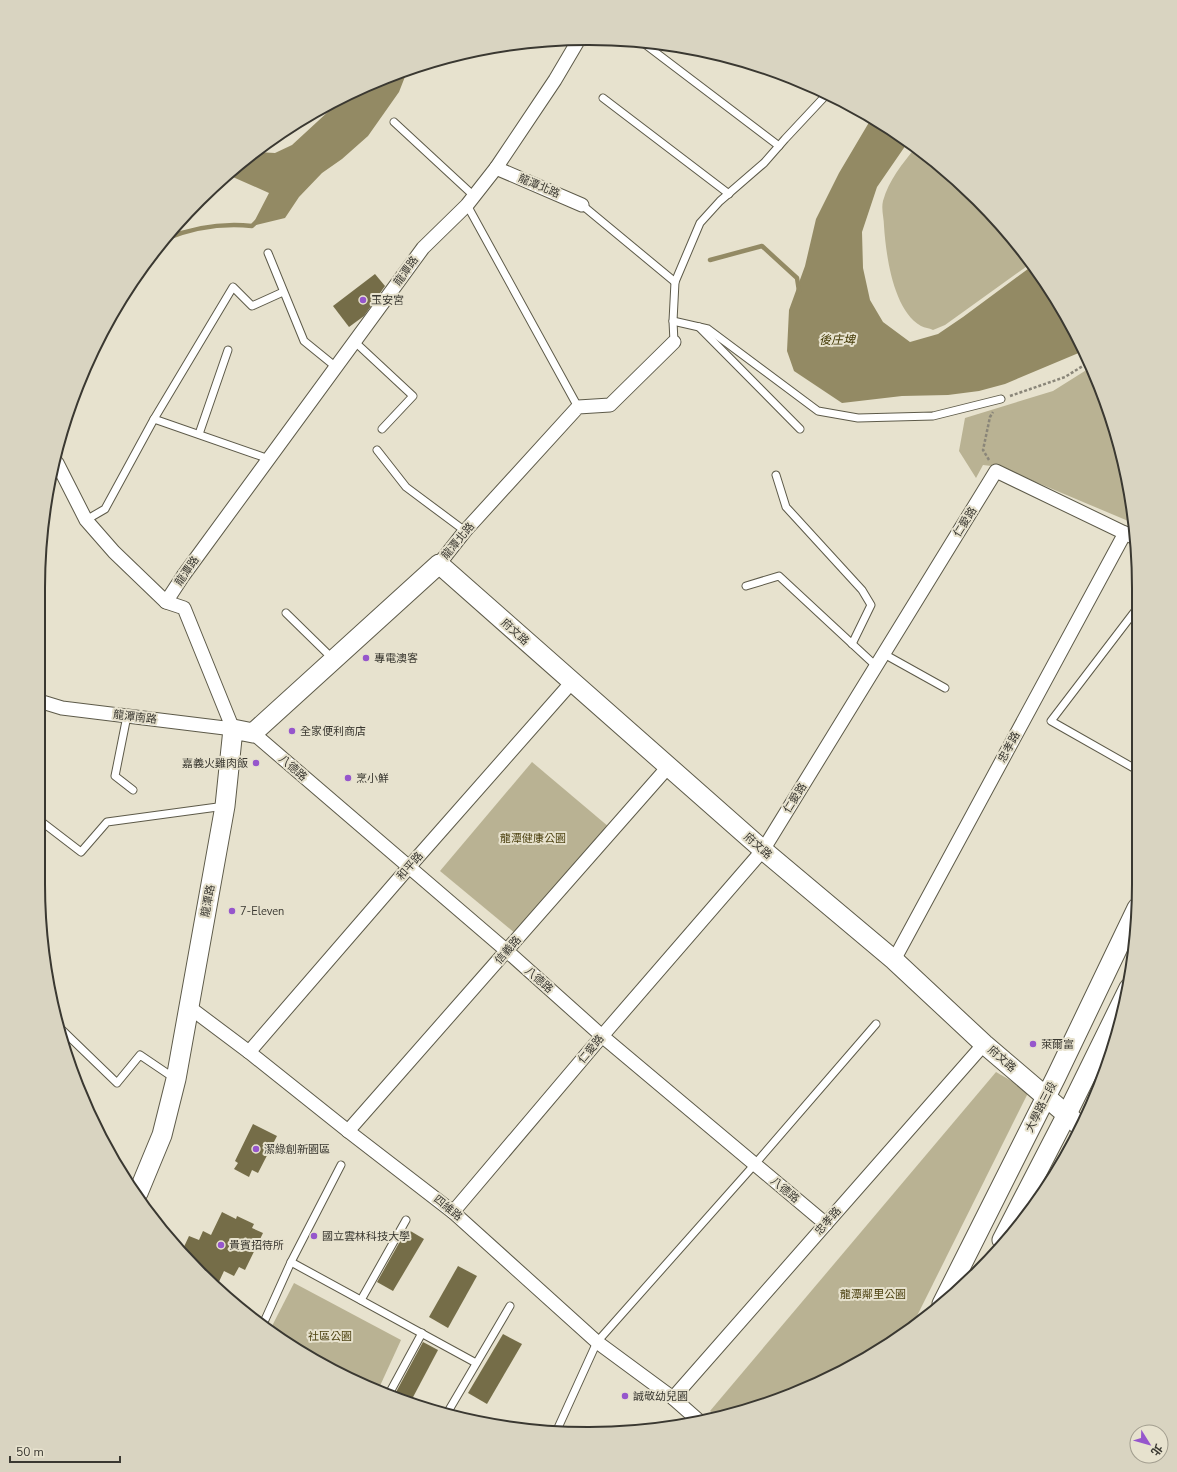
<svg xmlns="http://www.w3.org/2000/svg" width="1177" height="1472" font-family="'Nunito Sans','Noto Sans TC',sans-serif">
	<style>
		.green { fill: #b9b293 }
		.water { fill: #938a64 }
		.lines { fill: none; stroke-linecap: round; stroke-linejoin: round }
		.stream { stroke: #938a64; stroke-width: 4.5 }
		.building { fill: #756d48 }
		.lane-casing { stroke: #5d5a49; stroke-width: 9 }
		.street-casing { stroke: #5d5a49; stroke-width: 15 }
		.secondary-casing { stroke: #5d5a49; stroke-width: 21 }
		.path { stroke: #8a8679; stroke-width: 2.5; stroke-dasharray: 3 2; stroke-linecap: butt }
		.lane { stroke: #fff; stroke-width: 7 }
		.street { stroke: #fff; stroke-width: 13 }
		.secondary { stroke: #fff; stroke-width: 19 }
		.poi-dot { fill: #9656cc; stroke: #e7e2ce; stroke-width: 1.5 }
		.labels { text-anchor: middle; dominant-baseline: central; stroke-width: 4; stroke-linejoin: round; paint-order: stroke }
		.street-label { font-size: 11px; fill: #3a3831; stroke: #e7e2ce }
		.poi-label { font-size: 11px; fill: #3a3831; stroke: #e7e2ce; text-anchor: start }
		.park-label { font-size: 11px; fill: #4e4312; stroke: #e7e2ce }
		.water-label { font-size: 12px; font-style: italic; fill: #433905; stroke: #e7e2ce }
		.rim { fill: none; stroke: #3a3831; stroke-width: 2 }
	</style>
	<rect width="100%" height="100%" fill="#e7e2ce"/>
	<g class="green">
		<path d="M 916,147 L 924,152 L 1003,226 L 1030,264 L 945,325 L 933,330 C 929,328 925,328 921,326 C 893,310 886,255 884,226 C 884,218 881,209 883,201 C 889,180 902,164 916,147 Z"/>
		<polygon points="1088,369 1120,446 1133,523 1000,467 983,465 976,478 959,451 965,418 1053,391"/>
		<polygon points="532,762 609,827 516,934 440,871"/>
		<polygon points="996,1072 1029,1091 912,1326 864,1360 731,1415 717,1417 710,1411"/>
		<polygon points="294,1283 401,1340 379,1388 313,1360 271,1328"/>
	</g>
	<g class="water">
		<polygon points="408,69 399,92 368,136 342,159 322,173 299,197 285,218 252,226 269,193 226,174 257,152 275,153 292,145 343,98"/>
		<polygon points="871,119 908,142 877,187 862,232 863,268 870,300 883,322 910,342 938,334 963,317 1032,266 1065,313 1081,352 1005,384 979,391 948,395 902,396 842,403 794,371 787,351 789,310 805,266 816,219 839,173"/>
	</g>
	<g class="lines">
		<g class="stream">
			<path d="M 165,239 C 192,228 223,223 252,226 L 256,222"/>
			<polyline points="710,260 762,246 797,278 799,291"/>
		</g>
	</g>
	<g class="building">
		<polygon points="375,274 385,286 364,316 349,327 333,306"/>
		<polygon points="253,1124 277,1136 258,1173 252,1170 249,1177 234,1169 238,1163 235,1161"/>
		<polygon points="222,1212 236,1219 237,1216 254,1224 252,1228 263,1233 245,1270 239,1267 234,1276 224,1271 217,1286 199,1273 182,1251 189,1236 199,1240 203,1231 211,1235"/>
		<polygon points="407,1229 424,1239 393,1291 377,1282"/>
		<polygon points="458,1266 477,1276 448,1328 429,1317"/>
		<polygon points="503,1334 522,1344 487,1404 468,1393"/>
		<polygon points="423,1342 438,1350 411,1401 395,1394"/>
	</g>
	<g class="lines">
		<g class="lane-casing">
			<g id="lane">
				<polyline points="642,42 779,146"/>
				<polyline points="603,98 729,194"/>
				<polyline points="394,122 474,196"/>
				<polyline points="467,205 578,407"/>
				<polyline points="582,205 675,282"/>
				<polyline points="268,253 304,341 336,367"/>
				<polyline points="673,321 708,329 818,411 858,418 933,416 1001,399"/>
				<polyline points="699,327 800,429"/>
				<polyline points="355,342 413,396 382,429"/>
				<polyline points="674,342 673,321 675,282 700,223 720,201 764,163 785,139 828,93"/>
				<polyline points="154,419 269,459"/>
				<polyline points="199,434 228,350"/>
				<polyline points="377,450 406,487 465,531"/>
				<polyline points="776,475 786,507 862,590 871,605 852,644"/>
				<polyline points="86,520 105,509 154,419 233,287 252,306 283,292"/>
				<polyline points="746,586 779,576 876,666"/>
				<polyline points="1138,610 1135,611 1051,721 1139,771"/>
				<polyline points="286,613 333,659"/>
				<polyline points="884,654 945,688"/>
				<polyline points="127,716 115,776 133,790"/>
				<polyline points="38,819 81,852 107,822 225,806"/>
				<polyline points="57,1025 117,1083 140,1055 174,1078"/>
				<polyline points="291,1262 476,1363"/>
				<polyline points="361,1300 406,1220"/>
				<polyline points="264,1322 291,1262 341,1165"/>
				<polyline points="390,1392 422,1333"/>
				<polyline points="446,1415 510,1306"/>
				<polyline points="557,1430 597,1342 755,1164 876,1024"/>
			</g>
		</g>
		<g class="street-casing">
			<g id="street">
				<polyline points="496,168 582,205"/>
				<polyline points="57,463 86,520 114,552 166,602"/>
				<polyline points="439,564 465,531 578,407 610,405 674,342"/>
				<polyline points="39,701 62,708 233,729 184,608 166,602 183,576 423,248 467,205 496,168 555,80 578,41"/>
				<polyline points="253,733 507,951 602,1036 826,1224"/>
				<polyline points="894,960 1125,533"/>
				<polyline points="189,1007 249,1052 348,1131 453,1212 597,1342 673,1398 698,1420"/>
				<polyline points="249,1052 409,867 572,682"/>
				<polyline points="348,1131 668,767"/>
				<polyline points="453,1212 602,1036 763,850 996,471 1135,538"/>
				<polyline points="673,1398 984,1044"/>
			</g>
		</g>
		<g class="secondary-casing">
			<g id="secondary">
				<polyline points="138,1193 162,1135 176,1079 225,806 233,729 253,733 439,564 763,850 894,960 984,1044 1080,1126"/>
				<polyline points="1002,1240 1067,1114 1129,988"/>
				<polyline points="942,1304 1056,1077 1137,908"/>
			</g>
		</g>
		<g class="path">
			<polyline points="1010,396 1065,377 1086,364"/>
			<polyline points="989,460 983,450 990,417 993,412"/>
		</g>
		<use href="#lane" class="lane"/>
		<use href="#street" class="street"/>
		<use href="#secondary" class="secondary"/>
	</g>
	<g class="poi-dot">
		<circle cx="363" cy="300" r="4"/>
		<circle cx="366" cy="658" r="4"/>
		<circle cx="292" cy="731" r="4"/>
		<circle cx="256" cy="763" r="4"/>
		<circle cx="348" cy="778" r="4"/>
		<circle cx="232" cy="911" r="4"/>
		<circle cx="1033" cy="1044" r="4"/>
		<circle cx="256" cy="1149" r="4"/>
		<circle cx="314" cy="1236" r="4"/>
		<circle cx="221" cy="1245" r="4"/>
		<circle cx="625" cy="1396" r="4"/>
	</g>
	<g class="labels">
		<g class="street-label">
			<text transform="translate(539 186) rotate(23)">龍潭北路</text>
			<text transform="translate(406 271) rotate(-54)">龍潭路</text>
			<text transform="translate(965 522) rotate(-58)">仁愛路</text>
			<text transform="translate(458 541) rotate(-50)">龍潭北路</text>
			<text transform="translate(187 571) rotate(-55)">龍潭路</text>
			<text transform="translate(515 632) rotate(42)">府文路</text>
			<text transform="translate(135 717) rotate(7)">龍潭南路</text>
			<text transform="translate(1009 747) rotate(-62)">忠孝路</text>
			<text transform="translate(293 768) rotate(41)">八德路</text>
			<text transform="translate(795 798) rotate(-58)">仁愛路</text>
			<text transform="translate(758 846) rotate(41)">府文路</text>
			<text transform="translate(410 866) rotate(-49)">和平路</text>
			<text transform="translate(208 901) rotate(-80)">龍潭路</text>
			<text transform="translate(508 950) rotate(-49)">信義路</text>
			<text transform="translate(539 980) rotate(41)">八德路</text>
			<text transform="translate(591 1049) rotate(-50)">仁愛路</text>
			<text transform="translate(1002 1059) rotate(41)">府文路</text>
			<text transform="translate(1041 1107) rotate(-63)">大學路三段</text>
			<text transform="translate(785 1190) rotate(40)">八德路</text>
			<text transform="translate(448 1208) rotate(39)">四維路</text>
			<text transform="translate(828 1221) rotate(-49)">忠孝路</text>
		</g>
		<g class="poi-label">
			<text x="371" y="300">玉安宮</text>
			<text x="374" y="658">專電澳客</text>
			<text x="300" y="731">全家便利商店</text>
			<text x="248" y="763" text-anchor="end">嘉義火雞肉飯</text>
			<text x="356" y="778">烹小鮮</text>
			<text x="240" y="911">7-Eleven</text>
			<text x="1041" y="1044">萊爾富</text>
			<text x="264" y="1149">潔綠創新園區</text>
			<text x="322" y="1236">國立雲林科技大學</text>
			<text x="229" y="1245">貴賓招待所</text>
			<text x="633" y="1396">誠敬幼兒園</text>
		</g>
		<g class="park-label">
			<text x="533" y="838">龍潭健康公園</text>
			<text x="873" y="1294">龍潭鄰里公園</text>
			<text x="330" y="1336">社區公園</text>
		</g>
		<g class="water-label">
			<text x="837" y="340">後庄埤</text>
		</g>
	</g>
	<path d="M0 0H1177V1472H0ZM588 45H589A543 543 0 0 1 1132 588V884A543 543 0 0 1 589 1427H588A543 543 0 0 1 45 884V588A543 543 0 0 1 588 45Z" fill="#d9d4c1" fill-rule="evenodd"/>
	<path class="rim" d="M588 45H589A543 543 0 0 1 1132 588V884A543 543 0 0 1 589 1427H588A543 543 0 0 1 45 884V588A543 543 0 0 1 588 45Z"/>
	<g transform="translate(1149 1444) rotate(127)"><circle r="19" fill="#e7e2ce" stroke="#a29e8f"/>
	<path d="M0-3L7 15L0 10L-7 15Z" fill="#9656cc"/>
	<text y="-6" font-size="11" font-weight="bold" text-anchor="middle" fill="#3a3831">北</text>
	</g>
	<path d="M10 1456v6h110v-6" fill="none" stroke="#3a3831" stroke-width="2"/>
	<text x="16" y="1456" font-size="12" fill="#3a3831" stroke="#e7e2ce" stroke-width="3" paint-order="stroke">50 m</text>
</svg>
